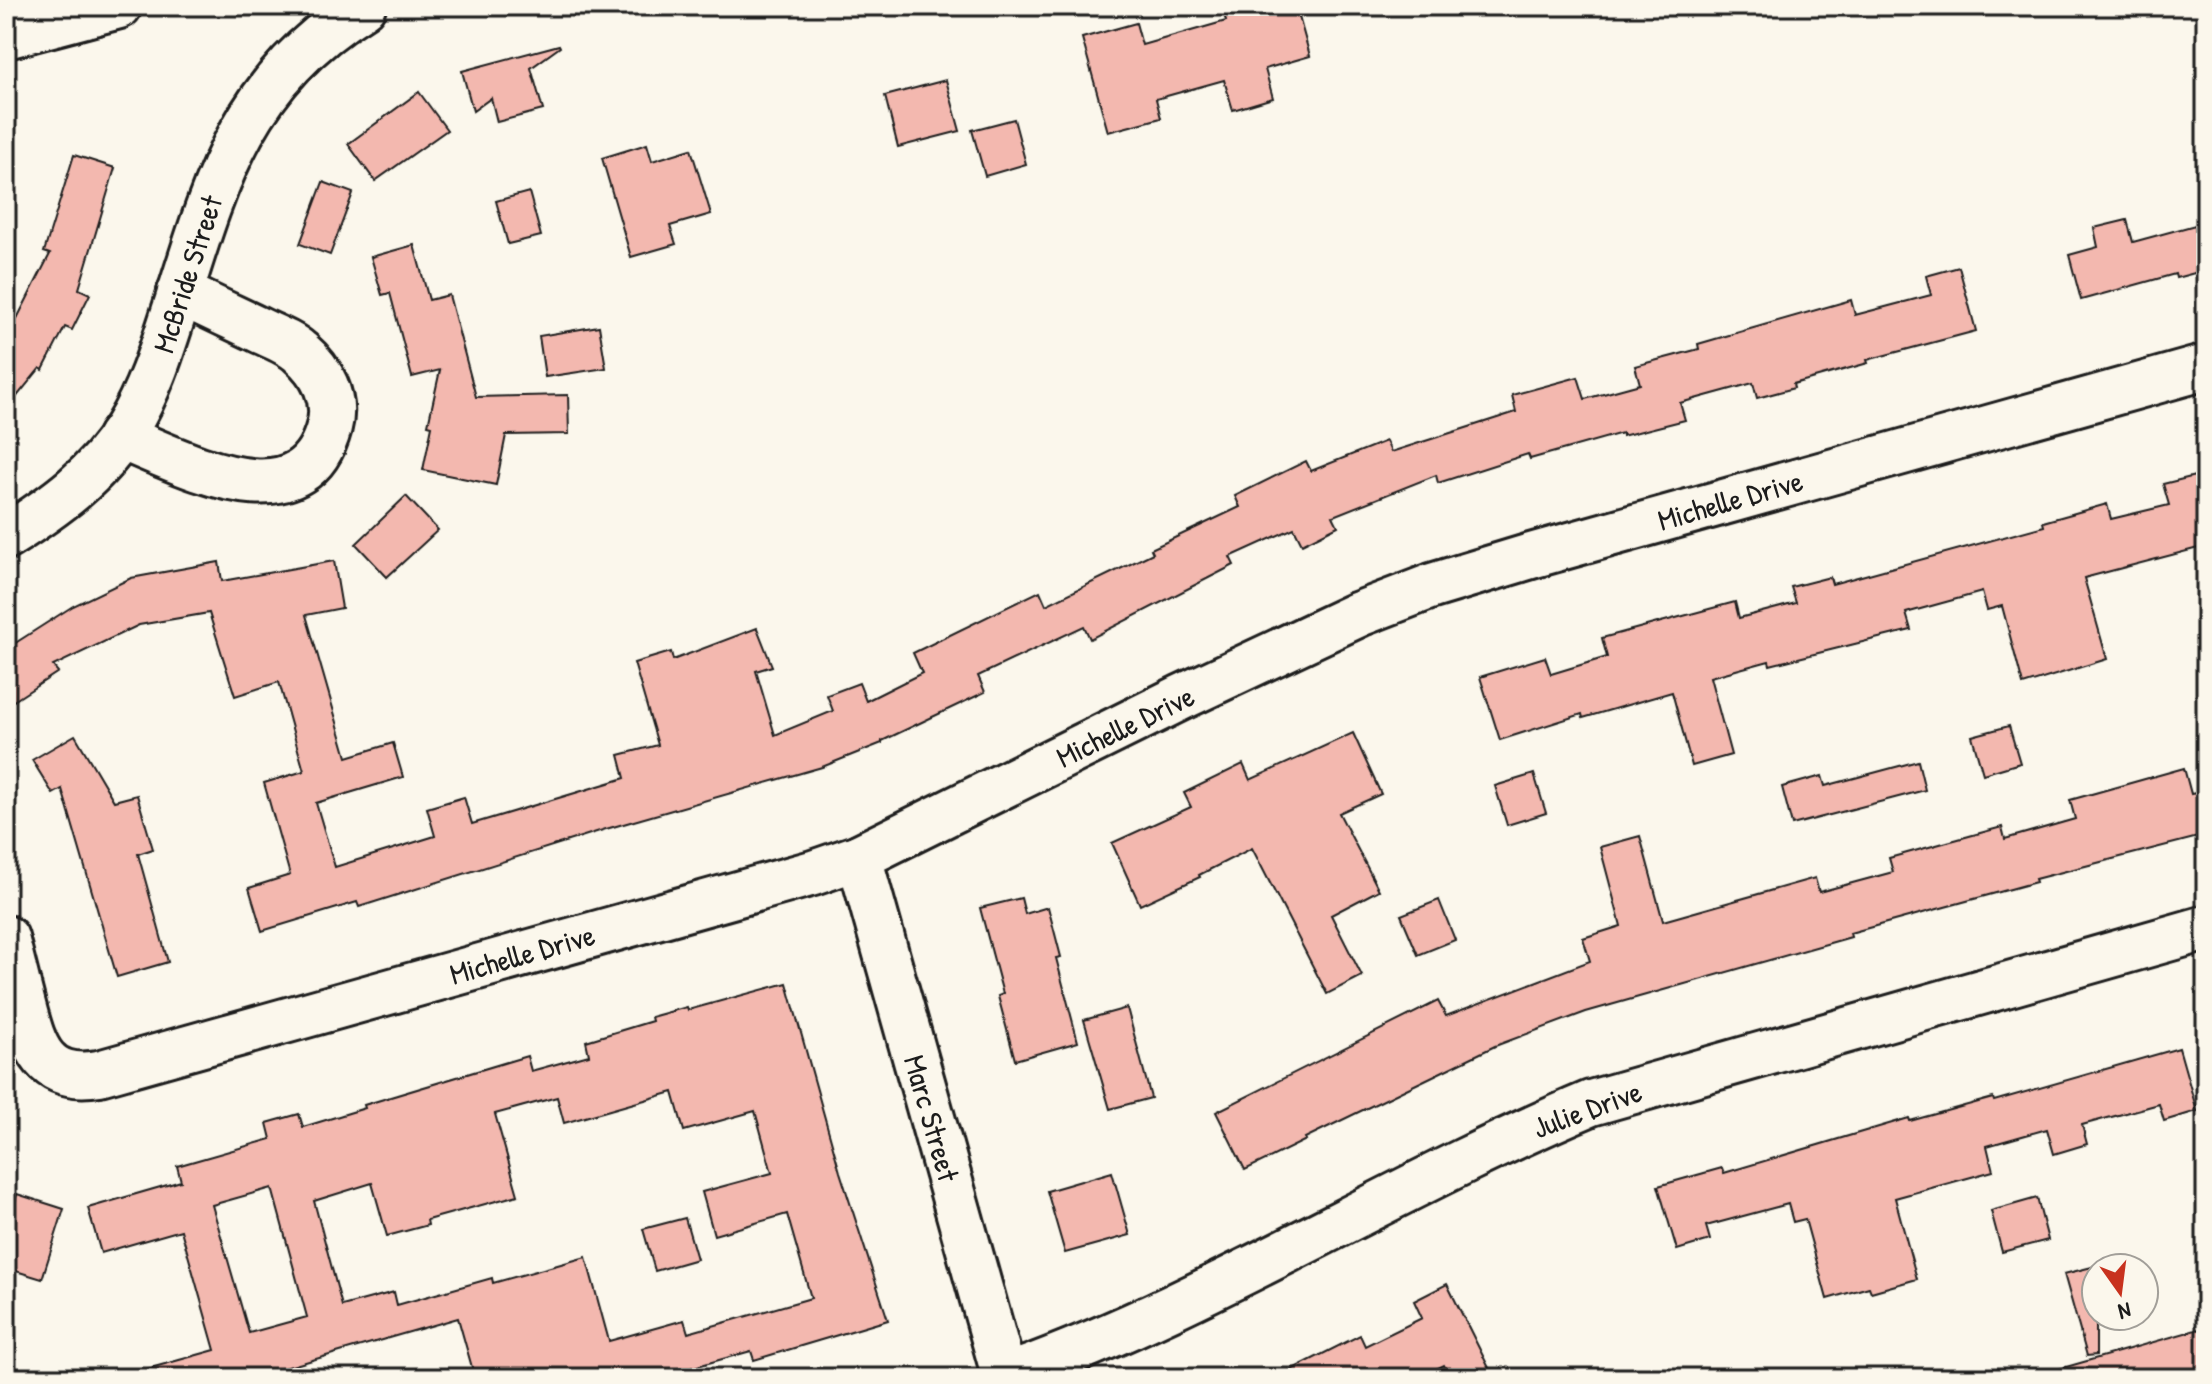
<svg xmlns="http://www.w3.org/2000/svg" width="2212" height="1384" font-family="'Patrick Hand',sans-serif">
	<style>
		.building { fill: #f3b8af; stroke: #1c1c1c; stroke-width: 2; fill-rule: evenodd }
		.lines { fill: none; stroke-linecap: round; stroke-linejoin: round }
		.street-casing { stroke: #1c1c1c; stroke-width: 50 }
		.highway-casing { stroke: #1c1c1c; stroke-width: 50 }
		.street { stroke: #fbf7ec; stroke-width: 44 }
		.highway { stroke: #fbf7ec; stroke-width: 44 }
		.labels { text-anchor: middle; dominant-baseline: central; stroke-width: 6; stroke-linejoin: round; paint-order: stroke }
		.street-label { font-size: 30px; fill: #1c1c1c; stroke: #fbf7ec }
	</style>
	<rect width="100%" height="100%" fill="#fbf7ec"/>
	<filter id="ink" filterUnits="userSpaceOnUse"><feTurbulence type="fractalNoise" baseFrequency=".0125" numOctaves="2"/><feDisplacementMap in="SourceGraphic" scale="16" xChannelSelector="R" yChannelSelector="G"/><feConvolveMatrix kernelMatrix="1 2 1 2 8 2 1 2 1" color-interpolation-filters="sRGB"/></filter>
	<g filter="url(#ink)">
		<g class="building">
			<polygon points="1251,6 1296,6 1310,56 1265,69 1273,98 1233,110 1224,80 1156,99 1161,118 1108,132 1082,38 1136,23 1142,45 1226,21 1224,14"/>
			<polygon points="559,45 560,47 531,68 543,110 497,122 491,98 473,111 462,71"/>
			<polygon points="946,80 960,131 898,147 885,96"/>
			<polygon points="419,92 447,130 375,181 348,144"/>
			<polygon points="1014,119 1026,164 985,176 972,130"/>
			<polygon points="647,144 652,161 691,149 711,214 670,226 676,244 631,257 602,158"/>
			<polygon points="74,155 115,168 79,289 90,294 72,330 65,327 43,370 40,368 6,410 6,340 50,254 44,252"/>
			<polygon points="323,182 353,193 330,255 300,244"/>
			<polygon points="529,192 541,236 508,244 496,201"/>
			<polygon points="2127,220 2133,242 2206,222 2206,270 2176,278 2175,274 2081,300 2069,255 2098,247 2094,228"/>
			<polygon points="414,245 429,300 449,295 476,397 568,395 569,434 506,435 496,485 423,470 432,426 428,425 440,370 412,377 390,293 382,295 371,257"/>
			<polygon points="1959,267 1976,331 1867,360 1868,363 1793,384 1794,388 1757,398 1753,383 1680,403 1685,420 1622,436 1622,433 1530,459 1528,454 1438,483 1436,475 1333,516 1338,526 1302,544 1294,528 1230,557 1234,565 1090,639 1084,626 978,676 985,692 882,741 882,743 822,767 606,829 359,907 357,902 262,931 249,888 290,875 264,783 304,771 279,682 235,696 209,613 139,625 53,666 58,672 6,706 6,649 73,606 131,578 219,562 222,581 334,561 342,608 306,615 347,757 393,743 403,777 316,803 335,867 435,836 427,808 464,797 472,824 625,778 619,755 658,745 634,663 671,652 673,660 757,628 772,666 756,671 775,735 833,711 827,695 859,683 866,701 922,673 913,653 1040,591 1046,605 1153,553 1151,549 1240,507 1235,496 1306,461 1311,471 1386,441 1391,452 1516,412 1512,395 1578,377 1585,399 1640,384 1635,366 1699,349 1698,344 1851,300 1855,315 1931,295 1926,276"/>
			<polygon points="599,326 606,368 545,377 539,336"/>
			<polygon points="2199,475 2206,503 2206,546 2084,578 2107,659 2023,685 2002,606 1987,610 1982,592 1906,613 1911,630 1770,665 1769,661 1710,677 1731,755 1692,766 1672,692 1583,718 1582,714 1500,740 1480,677 1545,657 1551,674 1607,657 1602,638 1735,602 1739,618 1796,603 1791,587 1830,577 1832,584 2044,526 2043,522 2107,504 2111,519 2169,505 2163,484"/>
			<polygon points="406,496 438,530 387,577 356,544"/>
			<polygon points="2009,726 2020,763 1983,774 1972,736"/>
			<polygon points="1353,733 1381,794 1339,813 1379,890 1331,915 1362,976 1327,994 1252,848 1199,875 1200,877 1140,905 1112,843 1191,807 1184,793 1243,764 1250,780"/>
			<polygon points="75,735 114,801 137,795 153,849 138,854 168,962 117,977 62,789 53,794 32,760"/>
			<polygon points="1918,761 1925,790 1792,825 1782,787 1822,776 1825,786"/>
			<polygon points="2184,768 2191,794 2206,791 2206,835 2035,879 2036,882 1850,933 1851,937 1586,1012 1495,1046 1305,1138 1306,1140 1245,1170 1216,1112 1438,1001 1446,1016 1590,961 1583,938 1621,926 1600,847 1640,836 1663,921 1815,878 1819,892 1893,872 1889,858 2002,827 2005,839 2075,819 2070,800"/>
			<polygon points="1534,774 1546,813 1507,825 1495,786"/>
			<polygon points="1021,898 1025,914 1048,907 1061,957 1056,958 1078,1042 1015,1060 998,996 1003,994 980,908"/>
			<polygon points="1439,900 1455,940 1418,955 1401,915"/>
			<path d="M 787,983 L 840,1172 L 888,1320 L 754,1360 L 751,1351 L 655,1378 L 475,1378 L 458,1318 L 250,1378 L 149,1378 L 147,1369 L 215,1350 L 181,1230 L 101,1253 L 88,1208 L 181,1181 L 177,1166 L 271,1139 L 267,1123 L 299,1114 L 303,1127 L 365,1108 L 364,1105 L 527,1056 L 531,1071 L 589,1055 L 586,1041 L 652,1021 L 651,1017 L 687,1007 L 688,1010 ZM 673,1092 L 684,1131 L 755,1111 L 772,1173 L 702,1192 L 714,1235 L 787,1214 L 811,1298 L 688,1333 L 684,1320 L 609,1341 L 586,1257 L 493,1283 L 492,1278 L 397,1305 L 394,1292 L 342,1306 L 314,1201 L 372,1183 L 387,1236 L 428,1225 L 427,1220 L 518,1195 L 495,1114 L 557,1097 L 564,1123 ZM 272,1188 L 307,1317 L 249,1333 L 212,1205 Z"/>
			<polygon points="1127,1008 1151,1098 1110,1109 1084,1020"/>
			<polygon points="2179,1048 2197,1111 2164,1121 2159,1104 2082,1125 2087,1144 2054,1154 2047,1129 1987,1146 1993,1171 1895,1198 1917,1279 1871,1292 1869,1287 1827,1299 1805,1219 1793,1222 1788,1204 1706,1226 1710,1240 1677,1250 1658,1186 1722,1168 1724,1173 1909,1118 1910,1121 1993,1098 1994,1101"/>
			<polygon points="1112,1172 1130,1235 1065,1253 1047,1191"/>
			<polygon points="17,1194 64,1209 42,1279 6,1268 6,1206 13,1209"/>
			<polygon points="2037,1198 2048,1240 2002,1252 1991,1211"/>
			<polygon points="685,1218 697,1259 655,1271 643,1229"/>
			<polygon points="2096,1266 2096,1355 2087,1356 2064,1274"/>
			<polygon points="1447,1284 1494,1378 1450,1378 1444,1365 1418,1378 1275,1378 1360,1335 1365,1346 1422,1318 1414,1301"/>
			<polygon points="2206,1327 2206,1378 2060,1378 2059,1369"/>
		</g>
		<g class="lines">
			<g class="street-casing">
				<g id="street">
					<path d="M 120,437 C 182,461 302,529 329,427 C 337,398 322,371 300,352 C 289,342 271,336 257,329 C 232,317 206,305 180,292"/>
					<path d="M 6,537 C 53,507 98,476 127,427 C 151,388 163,346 177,303 C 216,178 244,80 363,6"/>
					<polyline points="859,857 1005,1378"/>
					<path d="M 6,938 C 12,960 17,982 23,1005 C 34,1048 44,1082 99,1073 L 813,873 L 859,857 L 1182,697 L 1359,614 L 1432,586 L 1531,556 L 2206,367"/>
					<path d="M 1002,1378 C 1206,1306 1391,1187 1591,1103 L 2206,928"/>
				</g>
			</g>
			<g class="highway-casing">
				<polyline id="highway" points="6,36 119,6"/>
			</g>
			<use href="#street" class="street"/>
			<use href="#highway" class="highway"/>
		</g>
	</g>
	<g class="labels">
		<g class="street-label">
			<text transform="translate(187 274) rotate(-72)">McBride Street</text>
			<text transform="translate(1730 500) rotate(-16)">Michelle Drive</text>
			<text transform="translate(1125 726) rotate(-26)">Michelle Drive</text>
			<text transform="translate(522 954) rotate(-16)">Michelle Drive</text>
			<text transform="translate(1587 1109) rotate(-20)">Julie Drive</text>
			<text transform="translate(932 1118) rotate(74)">Marc Street</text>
		</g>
	</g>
	<rect width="2212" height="1384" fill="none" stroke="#fbf7ec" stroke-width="32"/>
	<rect x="16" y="16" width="2180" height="1352" fill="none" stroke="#1c1c1c" stroke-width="3" filter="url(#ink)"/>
	<g transform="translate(2120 1292) rotate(166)"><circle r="38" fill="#fbf7ec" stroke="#a29f99" stroke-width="2"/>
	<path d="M0-6L14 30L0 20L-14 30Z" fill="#c8321e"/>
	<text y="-12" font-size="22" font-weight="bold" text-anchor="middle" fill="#1c1c1c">N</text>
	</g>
</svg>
